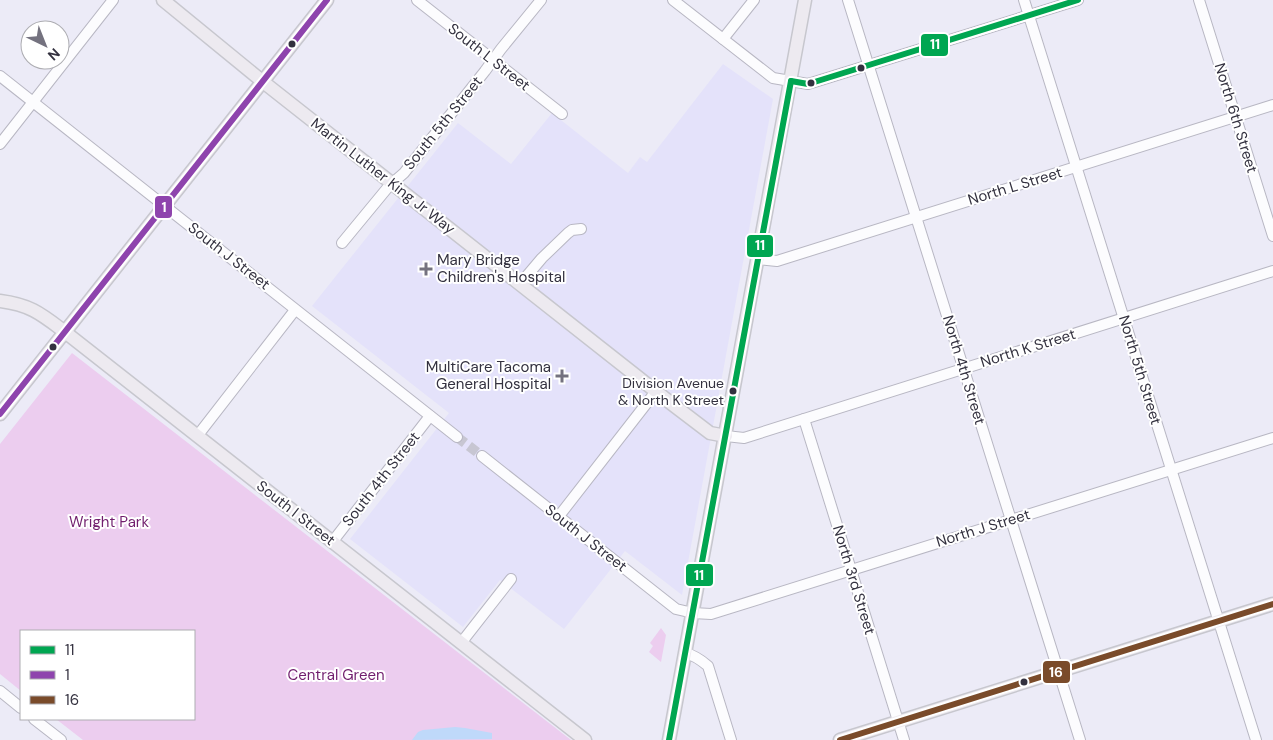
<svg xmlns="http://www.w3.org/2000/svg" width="1273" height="740" font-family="'DM Sans',sans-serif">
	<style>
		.built { fill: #e4e2fa }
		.green { fill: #eccdef }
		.water { fill: #bfd9fa }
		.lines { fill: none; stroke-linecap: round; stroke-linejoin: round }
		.minor-tunnel { stroke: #c7c6d2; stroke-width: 10; stroke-dasharray: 10 5; stroke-linecap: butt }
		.minor-casing { stroke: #b8b7c3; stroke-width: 12 }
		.major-casing { stroke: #c7c7ce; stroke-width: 15 }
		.minor { stroke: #fcfcfe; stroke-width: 10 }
		.major { stroke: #edeaf0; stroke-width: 12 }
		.bus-1-casing { stroke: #fff; stroke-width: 10 }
		.bus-2-casing { stroke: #fff; stroke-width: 10 }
		.bus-3-casing { stroke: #fff; stroke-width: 10 }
		.bus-1 { stroke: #00a651; stroke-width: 6 }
		.bus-2 { stroke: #8e44ad; stroke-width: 6 }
		.bus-3 { stroke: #7a4b2a; stroke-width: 6 }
		.bus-dot { fill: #33313f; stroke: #fff; stroke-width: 2 }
		.poi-dot { fill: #74727f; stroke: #fff; stroke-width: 2 }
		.labels { text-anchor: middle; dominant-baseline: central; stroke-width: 4; stroke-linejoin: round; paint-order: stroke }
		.bus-label { font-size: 14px; fill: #33313f; stroke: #fff; text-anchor: end }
		.street-label { font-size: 15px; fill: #33313f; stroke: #fff }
		.poi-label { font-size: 15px; fill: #33313f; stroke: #fff; text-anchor: start }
		.park-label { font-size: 15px; fill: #711f6e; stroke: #fff }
		.line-badge { stroke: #fff; stroke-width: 2 }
		.badge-label { font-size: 14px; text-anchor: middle; font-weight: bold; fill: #fff }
	</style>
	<rect width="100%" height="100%" fill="#ecebf7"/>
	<polygon class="built" points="723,64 773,99 682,595 625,551 564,629 500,580 463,627 350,539 449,413 312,306 458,123 511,164 552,113 628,173 640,157 647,162"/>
	<g class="green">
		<polygon points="72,353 571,740 83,740 56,719 194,719 194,631 21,631 21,691 0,674 0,444"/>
		<polygon points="661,628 666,635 661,662 649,652 653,646 650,643"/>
	</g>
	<polygon class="water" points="455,727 465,728 492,733 492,739 412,740 418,732 423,730"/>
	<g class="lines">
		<polyline class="minor-tunnel" points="457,437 482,456"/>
		<g class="minor-casing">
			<g id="minor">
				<polyline points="417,0 562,114"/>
				<polyline points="673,0 773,78 808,84 1078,0"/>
				<polyline points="848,0 1080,740"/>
				<polyline points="1024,0 1256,740"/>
				<polyline points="1199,0 1273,236"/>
				<polyline points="723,39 754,0"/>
				<polyline points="0,76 457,437"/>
				<polyline points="0,144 113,0"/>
				<polyline points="342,243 389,186 404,173 485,71 501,49 541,0"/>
				<polyline points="757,259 777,261 1273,105"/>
				<polyline points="520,284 542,258 568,233 572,230 581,229"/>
				<polyline points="804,419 904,740"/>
				<polyline points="198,435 295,310"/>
				<polyline points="726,436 744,438 1273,271"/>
				<polyline points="482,456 676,609 693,613 711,614 1273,438"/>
				<polyline points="559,516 657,390"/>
				<polyline points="333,541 430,416"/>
				<polyline points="461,643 511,579"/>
				<path d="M 685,653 C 694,655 701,660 708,666 L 731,740"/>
				<polyline points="0,691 21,708"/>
				<polyline points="34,719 61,740"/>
			</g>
		</g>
		<g class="major-casing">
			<g id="major">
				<polyline points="163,0 262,81 672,404 710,433 726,436"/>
				<path d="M 0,301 C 31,305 41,314 65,332 L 585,740"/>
				<polyline points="0,414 327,0"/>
				<polyline points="669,740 805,0"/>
				<polyline points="840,740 1273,604"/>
			</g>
		</g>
		<use href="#minor" class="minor"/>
		<use href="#major" class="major"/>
		<g class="bus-1-casing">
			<g id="bus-1">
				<polyline points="791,81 808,84 1078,0"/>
				<path d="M 669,740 C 710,520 749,300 791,81"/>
			</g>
		</g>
		<g class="bus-2-casing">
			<polyline id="bus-2" points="0,414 327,0"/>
		</g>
		<g class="bus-3-casing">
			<polyline id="bus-3" points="840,740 1273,604"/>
		</g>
		<use href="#bus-1" class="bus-1"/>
		<use href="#bus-2" class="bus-2"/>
		<use href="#bus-3" class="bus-3"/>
	</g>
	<g class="bus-dot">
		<circle cx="292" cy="44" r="4.5"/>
		<circle cx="861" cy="68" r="4.5"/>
		<circle cx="811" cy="83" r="4.5"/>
		<circle cx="53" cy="347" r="4.5"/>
		<circle cx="733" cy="391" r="4.5"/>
		<circle cx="1024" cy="682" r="4.5"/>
	</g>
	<g class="poi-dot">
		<path d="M423.5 261.5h5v5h5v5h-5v5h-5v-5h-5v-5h5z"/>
		<path d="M559.5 368.5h5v5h5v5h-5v5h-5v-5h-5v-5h5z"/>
	</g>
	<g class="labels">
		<g class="bus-label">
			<text x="724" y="383">Division Avenue<tspan x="724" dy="17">&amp; North K Street</tspan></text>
		</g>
		<g class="street-label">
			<text transform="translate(489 57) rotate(38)">South L Street</text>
			<text transform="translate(1236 118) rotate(73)">North 6th Street</text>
			<text transform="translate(443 123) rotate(-51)">South 5th Street</text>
			<text transform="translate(383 176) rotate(38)">Martin Luther King Jr Way</text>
			<text transform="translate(1015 186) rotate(-17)">North L Street</text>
			<text transform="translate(229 256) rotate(38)">South J Street</text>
			<text transform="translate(1028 348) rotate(-17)">North K Street</text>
			<text transform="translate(964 370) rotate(73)">North 4th Street</text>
			<text transform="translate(1140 370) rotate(73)">North 5th Street</text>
			<text transform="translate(381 479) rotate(-52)">South 4th Street</text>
			<text transform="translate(296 513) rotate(38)">South I Street</text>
			<text transform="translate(983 528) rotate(-17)">North J Street</text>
			<text transform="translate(586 538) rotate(38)">South J Street</text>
			<text transform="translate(854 580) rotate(73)">North 3rd Street</text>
		</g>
		<g class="poi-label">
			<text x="437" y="260">Mary Bridge<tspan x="437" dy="17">Children's Hospital</tspan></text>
			<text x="551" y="367" text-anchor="end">MultiCare Tacoma<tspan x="551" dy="17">General Hospital</tspan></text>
		</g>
		<g class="park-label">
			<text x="109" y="522">Wright Park</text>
			<text x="336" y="675">Central Green</text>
		</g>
	</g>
	<g class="line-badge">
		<rect x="920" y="33" width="29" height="24" rx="5" fill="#00a651"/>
		<rect x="154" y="195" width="19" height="24" rx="5" fill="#8e44ad"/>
		<rect x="746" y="234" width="28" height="24" rx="5" fill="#00a651"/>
		<rect x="685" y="563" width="29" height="24" rx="5" fill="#00a651"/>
		<rect x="1042" y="660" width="29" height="24" rx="5" fill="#7a4b2a"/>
	</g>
	<g class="badge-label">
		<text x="935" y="49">11</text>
		<text x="164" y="212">1</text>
		<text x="760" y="250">11</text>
		<text x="699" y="580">11</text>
		<text x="1056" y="677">16</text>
	</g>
	<rect x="20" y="630" width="175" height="90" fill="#ffffff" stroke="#adadb2"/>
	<rect x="30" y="646" width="25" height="8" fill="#00a651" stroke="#adadb2"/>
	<text x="65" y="655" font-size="15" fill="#33313f">11</text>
	<rect x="30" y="671" width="25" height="8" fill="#8e44ad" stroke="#adadb2"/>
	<text x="65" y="680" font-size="15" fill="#33313f">1</text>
	<rect x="30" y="696" width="25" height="8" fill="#7a4b2a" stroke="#adadb2"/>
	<text x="65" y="705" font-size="15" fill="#33313f">16</text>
	<g transform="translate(45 45) rotate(137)"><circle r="24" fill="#ffffff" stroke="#adadb2"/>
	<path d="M0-4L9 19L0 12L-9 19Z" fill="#74727f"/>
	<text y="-8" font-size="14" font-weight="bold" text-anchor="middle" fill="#33313f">N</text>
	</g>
</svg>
